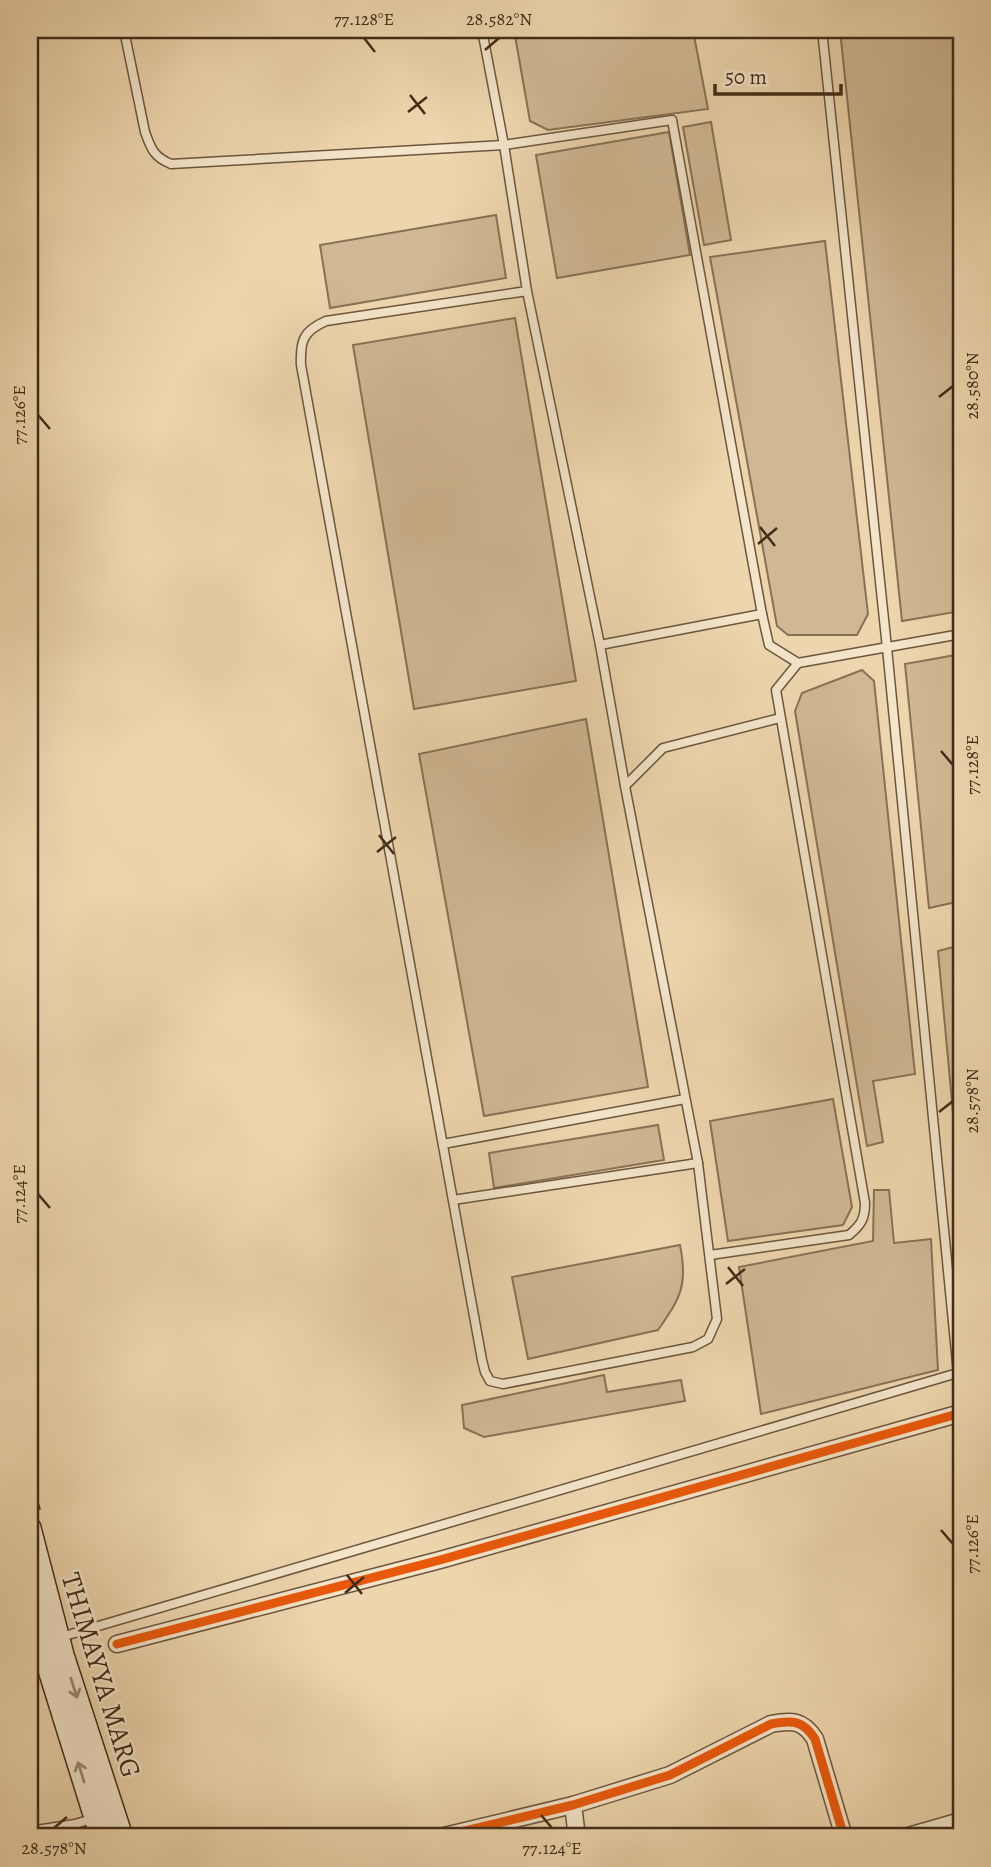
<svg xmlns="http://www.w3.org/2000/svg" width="991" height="1867" font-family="Alegreya,serif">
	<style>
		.green { fill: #d0b894; stroke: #887256; stroke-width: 2 }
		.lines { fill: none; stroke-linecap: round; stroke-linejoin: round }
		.lane-casing { stroke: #6c563d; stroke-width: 11 }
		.street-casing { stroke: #6c563d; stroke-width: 19 }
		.secondary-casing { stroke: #412c18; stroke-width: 24 }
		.path { stroke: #412c18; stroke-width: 2.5; stroke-dasharray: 5 3.5; stroke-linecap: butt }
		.lane { stroke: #f3e4ca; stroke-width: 8 }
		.street { stroke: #f3e4ca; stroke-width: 16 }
		.secondary { stroke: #f3e4ca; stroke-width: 21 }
		.cycleway-casing { stroke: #f3e4ca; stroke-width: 13 }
		.cycleway { stroke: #e8590c; stroke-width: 9 }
		.oneway { stroke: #9a8871 }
		.ticks { fill: none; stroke: #412c18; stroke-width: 2.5 }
		.labels { text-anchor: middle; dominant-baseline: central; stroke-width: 5; stroke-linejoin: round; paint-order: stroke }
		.street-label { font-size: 28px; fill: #412c18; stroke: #f3e4ca }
		.neatline { fill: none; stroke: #412c18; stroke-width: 2.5 }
		.ticks-label { font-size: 18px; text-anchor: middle; fill: #412c18 }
	</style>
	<rect width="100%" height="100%" fill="#edd5ad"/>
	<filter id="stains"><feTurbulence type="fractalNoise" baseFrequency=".00286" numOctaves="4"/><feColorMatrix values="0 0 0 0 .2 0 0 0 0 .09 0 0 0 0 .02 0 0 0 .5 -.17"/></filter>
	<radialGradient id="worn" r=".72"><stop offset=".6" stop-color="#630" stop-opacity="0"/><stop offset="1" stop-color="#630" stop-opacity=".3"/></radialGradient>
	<g class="green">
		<polygon points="514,30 693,30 708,109 548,130 530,121"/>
		<polygon points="840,30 961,30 961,611 902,621"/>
		<polygon points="711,122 731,240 704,245 683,127"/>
		<polygon points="669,132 690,255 557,278 536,155"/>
		<polygon points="496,215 506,278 330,308 320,245"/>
		<polygon points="825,241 868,614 857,635 788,635 777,626 710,257"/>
		<polygon points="515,318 576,681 414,709 353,345"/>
		<polygon points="961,654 961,901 929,908 905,664"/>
		<polygon points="862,670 874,681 915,1074 873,1081 883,1142 867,1146 795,711 802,693"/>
		<polygon points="586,719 648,1087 484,1116 419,754"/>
		<polygon points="961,945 961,1199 938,951"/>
		<polygon points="833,1099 852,1207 843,1225 728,1241 710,1121"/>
		<polygon points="658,1125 664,1160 494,1188 489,1153"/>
		<polygon points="874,1190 889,1190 894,1243 931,1239 938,1370 761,1414 739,1267 873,1241"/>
		<path d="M 680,1245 C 688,1285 681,1297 658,1330 L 528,1359 L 512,1277 Z"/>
		<polygon points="604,1375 607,1392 681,1380 685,1401 484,1437 464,1428 462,1405"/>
	</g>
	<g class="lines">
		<g class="lane-casing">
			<g id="lane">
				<path d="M 124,30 L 145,132 C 151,149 154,157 171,164 L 504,145 L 672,120 L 762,614 L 769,645 L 798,663 L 776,690 L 865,1203 C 865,1219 861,1225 849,1235 L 710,1255"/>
				<path d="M 482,30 L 504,145 L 527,291 L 600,645 L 625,786 L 698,1163 L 717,1319 L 708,1339 L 693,1347 L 503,1384 L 490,1381 L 485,1372 L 482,1360 L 301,365 C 300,341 303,331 326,321 L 527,291"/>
				<polyline points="822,30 887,648 958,1373"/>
				<polyline points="600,645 762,614"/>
				<polyline points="798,663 961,634"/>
				<polyline points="625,786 663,748 780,718"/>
				<polyline points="443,1144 685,1099"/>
				<polyline points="453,1200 698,1163"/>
				<polyline points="61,1637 961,1372"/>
				<polyline points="30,1831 75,1824 95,1818"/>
			</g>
		</g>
		<g class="street-casing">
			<g id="street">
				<polyline points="117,1644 440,1560 961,1413"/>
				<polyline points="573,1805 577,1837"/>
				<path d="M 440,1837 L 573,1805 L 670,1775 L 771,1724 C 792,1720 803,1720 815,1739 L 844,1837"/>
				<polyline points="905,1837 961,1821"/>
			</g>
		</g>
		<g class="secondary-casing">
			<g id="secondary">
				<polyline points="30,1528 63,1655 122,1837"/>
				<polyline points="30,1609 101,1837"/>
			</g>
		</g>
		<polyline class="path" points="30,1472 40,1511"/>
		<use href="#lane" class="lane"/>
		<use href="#street" class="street"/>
		<use href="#secondary" class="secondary"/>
		<g class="cycleway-casing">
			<g id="cycleway">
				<polyline points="117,1644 440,1560 961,1413"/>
				<path d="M 440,1837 L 573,1805 L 670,1775 L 771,1724 C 792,1720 803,1720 815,1739 L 844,1837"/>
			</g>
		</g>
		<use href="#cycleway" class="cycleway"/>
	</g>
	<defs><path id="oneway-shaft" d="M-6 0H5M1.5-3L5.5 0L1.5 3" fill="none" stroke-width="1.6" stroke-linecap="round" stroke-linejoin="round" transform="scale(1.75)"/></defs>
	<g class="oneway">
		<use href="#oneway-shaft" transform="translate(74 1688) rotate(72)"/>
		<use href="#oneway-shaft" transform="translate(81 1772) rotate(-107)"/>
	</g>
	<path class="ticks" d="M 364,38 L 375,52M 485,50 L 499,38M 410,95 L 425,114M 408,112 L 427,97M 939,397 L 953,386M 38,415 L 50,429M 760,527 L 775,546M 758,544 L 777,528M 941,751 L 953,765M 379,835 L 394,854M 377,852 L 396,837M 939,1112 L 953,1101M 38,1194 L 50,1208M 728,1267 L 743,1286M 726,1284 L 745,1269M 941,1530 L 953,1544M 347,1575 L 362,1594M 345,1593 L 364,1577M 541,1815 L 552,1828M 54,1828 L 67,1817"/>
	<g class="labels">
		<g class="street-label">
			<text transform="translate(101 1675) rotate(73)">THIMAYYA MARG</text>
		</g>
	</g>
	<rect width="991" height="1867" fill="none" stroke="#edd5ad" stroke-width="77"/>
	<path d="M715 84v10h126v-10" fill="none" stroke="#412c18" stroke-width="3.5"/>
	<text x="725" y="84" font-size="21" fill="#412c18" stroke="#f3e4ca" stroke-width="5" paint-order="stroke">50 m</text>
	<rect x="38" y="38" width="915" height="1790" class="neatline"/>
	<g class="ticks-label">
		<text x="364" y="25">77.128°E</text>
		<text x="499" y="25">28.582°N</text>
		<text transform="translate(972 386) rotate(-90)" y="6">28.580°N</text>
		<text transform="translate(19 415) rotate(-90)" y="6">77.126°E</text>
		<text transform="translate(972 765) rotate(-90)" y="6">77.128°E</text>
		<text transform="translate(972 1101) rotate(-90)" y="6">28.578°N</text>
		<text transform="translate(19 1194) rotate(-90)" y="6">77.124°E</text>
		<text transform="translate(972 1544) rotate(-90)" y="6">77.126°E</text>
		<text x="54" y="1854">28.578°N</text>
		<text x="552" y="1854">77.124°E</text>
	</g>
	<rect width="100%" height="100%" filter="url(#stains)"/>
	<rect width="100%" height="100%" fill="url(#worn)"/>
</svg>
